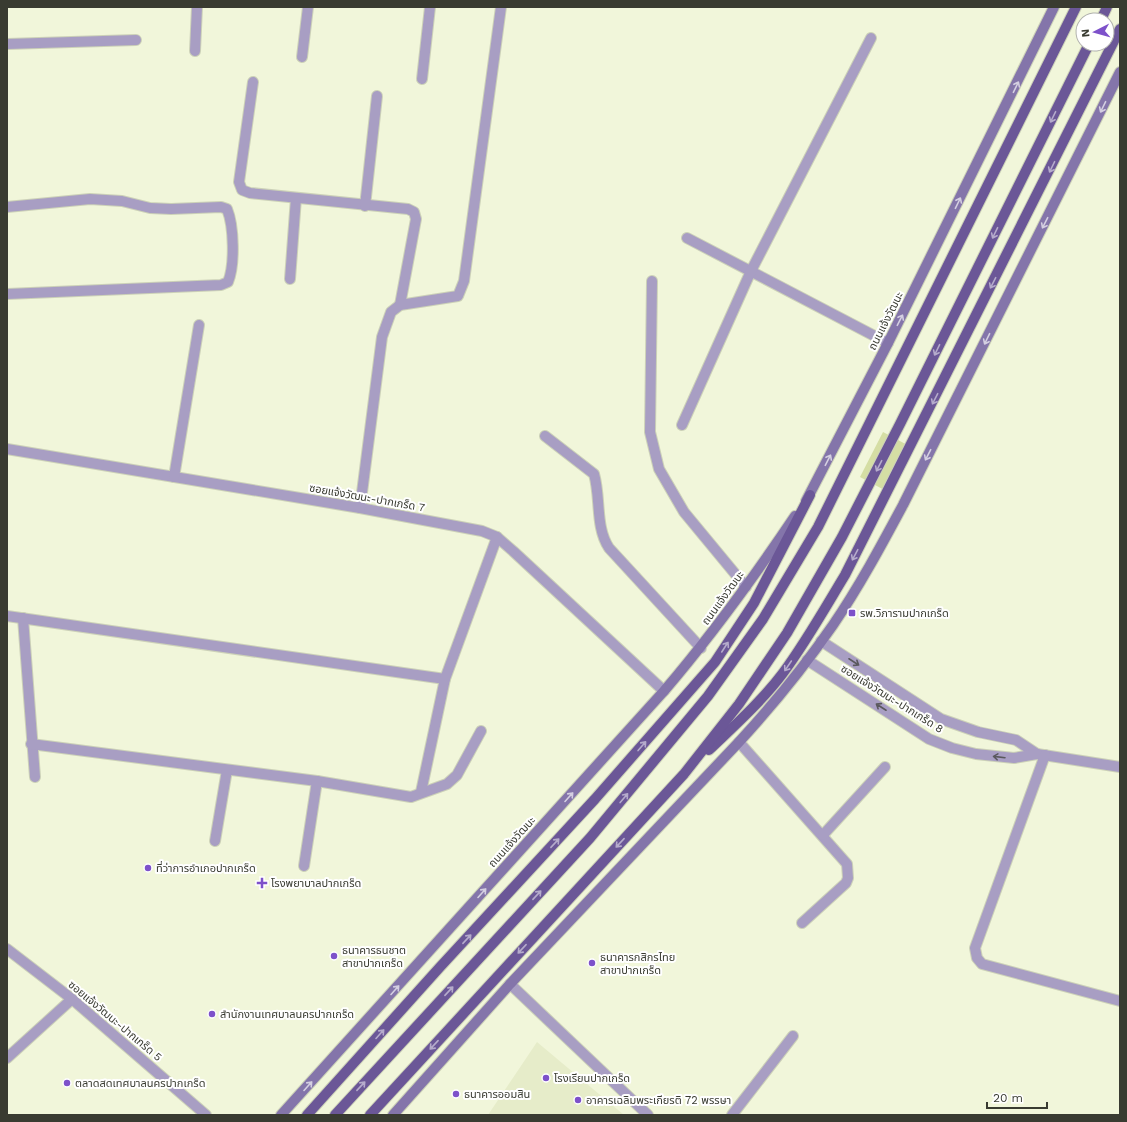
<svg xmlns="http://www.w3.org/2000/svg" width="1127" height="1122" font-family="'Work Sans','Noto Sans Thai',sans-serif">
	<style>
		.built { fill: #e6ecc9 }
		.pitch { fill: #d5dea4 }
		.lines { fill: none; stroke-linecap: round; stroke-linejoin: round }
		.minor-casing { stroke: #ccd1b8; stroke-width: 12 }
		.secondary-casing { stroke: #ccd1b8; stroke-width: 12 }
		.primary-casing { stroke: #ccd1b8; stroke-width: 12 }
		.minor { stroke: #a89ec3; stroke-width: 10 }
		.secondary { stroke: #8475aa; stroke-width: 10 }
		.primary { stroke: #6b5797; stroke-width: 10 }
		.oneway { stroke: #d4cfe1 }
		.oneway2 { stroke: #b5abcb }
		.oneway3 { stroke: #5a595d }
		.poi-dot { fill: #7d51ca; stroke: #fff; stroke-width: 1.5 }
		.labels { text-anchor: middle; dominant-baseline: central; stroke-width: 4; stroke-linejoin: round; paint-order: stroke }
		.street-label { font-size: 11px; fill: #393b31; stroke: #fff }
		.poi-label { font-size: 11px; fill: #393b31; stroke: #fff; text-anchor: start }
	</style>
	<rect width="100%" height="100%" fill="#f1f6da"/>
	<polygon class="built" points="537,1042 624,1115 488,1115"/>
	<polygon class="pitch" points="883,432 913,448 890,493 860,477"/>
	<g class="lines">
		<g class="minor-casing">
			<g id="minor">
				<polyline points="7,44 136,40"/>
				<polyline points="195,51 197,7"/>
				<polyline points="302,57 308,7"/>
				<polyline points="422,79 430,7"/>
				<polyline points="253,82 239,182 242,190 250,193 408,209 414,212 416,219 400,305"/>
				<polyline points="365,206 377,96"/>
				<path d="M 7,207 L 90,199 L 122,201 L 150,208 L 171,209 L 221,207 L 227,209 C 234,226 235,265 228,282 L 221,285 L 7,294"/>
				<polyline points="687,238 888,343"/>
				<polyline points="290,279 296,198"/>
				<polyline points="652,281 650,432 659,469 684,512 746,587"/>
				<polyline points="682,425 751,271 871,38"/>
				<path d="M 545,436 L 594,474 C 601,498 595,527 609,548 L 701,648"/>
				<polyline points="7,449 360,508 482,531 497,537 513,551 664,691"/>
				<polyline points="174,477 199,325"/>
				<polyline points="360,508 382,337 391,312 400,305 458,296 464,281 501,7"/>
				<polyline points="7,616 445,679"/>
				<polyline points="23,618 35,777"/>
				<polyline points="821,641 941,719 978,732 1016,740 1037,754"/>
				<polyline points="807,660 929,739 952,748 976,754 1014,758 1037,754 1120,767"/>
				<polyline points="739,742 847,864 848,878 846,883 802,923"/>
				<polyline points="31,744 317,781 411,797 447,784 457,775 481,731"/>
				<polyline points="1045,755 975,948 977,958 982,964 1120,1001"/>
				<polyline points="421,792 445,679 497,537"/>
				<polyline points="823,835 885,767"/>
				<polyline points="215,841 227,770"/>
				<polyline points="304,866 317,781"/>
				<polyline points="7,949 72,999 206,1115"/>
				<polyline points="510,984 648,1115"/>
				<polyline points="7,1058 72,999"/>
				<polyline points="732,1115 793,1036"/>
			</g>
		</g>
		<g class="secondary-casing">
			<g id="secondary">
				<polyline points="806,501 888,343 1054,7"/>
				<path d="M 281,1115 L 664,691 C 711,636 754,577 795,516"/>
				<path d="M 393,1115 L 510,984 L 739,742 C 773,705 804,667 833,625 C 859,587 881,546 903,505 L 1120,72"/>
			</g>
		</g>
		<g class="primary-casing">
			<g id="primary">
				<polyline points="1101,20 1107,7"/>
				<path d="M 709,750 C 735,725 762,701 783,673 C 806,642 825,608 845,575 L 1120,29"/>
				<polyline points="307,1115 440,967 595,799 715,662 754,603 810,495"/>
				<polyline points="335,1115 590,838 708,696 763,619 818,527 1076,7"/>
				<polyline points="370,1115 684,774 739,704 787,633 842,537 900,424 1089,44"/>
			</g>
		</g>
		<use href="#minor" class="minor"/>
		<use href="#secondary" class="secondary"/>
		<use href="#primary" class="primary"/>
	</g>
	<defs><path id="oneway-shaft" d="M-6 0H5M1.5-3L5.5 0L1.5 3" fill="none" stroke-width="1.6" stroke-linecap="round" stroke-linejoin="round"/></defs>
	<g class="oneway">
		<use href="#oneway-shaft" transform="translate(1016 87) rotate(-64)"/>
		<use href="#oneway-shaft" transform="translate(1103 107) rotate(116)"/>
		<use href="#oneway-shaft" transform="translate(958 203) rotate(-64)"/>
		<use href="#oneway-shaft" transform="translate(1045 223) rotate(117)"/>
		<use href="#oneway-shaft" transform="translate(900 320) rotate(-63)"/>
		<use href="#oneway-shaft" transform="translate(987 339) rotate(116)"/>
		<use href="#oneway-shaft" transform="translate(928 455) rotate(117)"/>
		<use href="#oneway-shaft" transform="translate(828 460) rotate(-63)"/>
		<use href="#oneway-shaft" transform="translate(569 797) rotate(-48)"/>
		<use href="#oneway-shaft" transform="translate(482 893) rotate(-48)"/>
		<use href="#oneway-shaft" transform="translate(395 990) rotate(-48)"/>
		<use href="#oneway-shaft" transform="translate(308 1086) rotate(-48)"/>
	</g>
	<g class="oneway2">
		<use href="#oneway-shaft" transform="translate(1053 117) rotate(116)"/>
		<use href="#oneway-shaft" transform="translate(1052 167) rotate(116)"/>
		<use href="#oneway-shaft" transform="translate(995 233) rotate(116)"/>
		<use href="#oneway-shaft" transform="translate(993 283) rotate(117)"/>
		<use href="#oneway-shaft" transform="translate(937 350) rotate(116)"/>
		<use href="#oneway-shaft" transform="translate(935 399) rotate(117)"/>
		<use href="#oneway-shaft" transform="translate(879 466) rotate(117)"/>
		<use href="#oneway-shaft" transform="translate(855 555) rotate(118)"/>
		<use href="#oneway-shaft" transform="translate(725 647) rotate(-57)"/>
		<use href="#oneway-shaft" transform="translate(788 666) rotate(124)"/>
		<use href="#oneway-shaft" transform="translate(642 746) rotate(-49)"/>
		<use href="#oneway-shaft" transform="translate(624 798) rotate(-50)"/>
		<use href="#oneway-shaft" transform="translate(555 843) rotate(-47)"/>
		<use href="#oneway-shaft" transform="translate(620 843) rotate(133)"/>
		<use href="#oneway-shaft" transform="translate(537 895) rotate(-47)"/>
		<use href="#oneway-shaft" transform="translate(467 939) rotate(-47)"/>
		<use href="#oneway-shaft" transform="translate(522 949) rotate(133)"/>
		<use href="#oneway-shaft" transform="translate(449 991) rotate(-47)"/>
		<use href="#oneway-shaft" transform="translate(380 1034) rotate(-48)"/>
		<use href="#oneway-shaft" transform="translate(434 1045) rotate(133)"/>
		<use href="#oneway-shaft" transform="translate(361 1086) rotate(-47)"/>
	</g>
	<g class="oneway3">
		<use href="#oneway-shaft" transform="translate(854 662) rotate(33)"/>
		<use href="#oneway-shaft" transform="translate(881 707) rotate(-147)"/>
		<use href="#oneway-shaft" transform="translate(999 757) rotate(-173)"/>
	</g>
	<g class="poi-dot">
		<rect x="848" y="609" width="8" height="8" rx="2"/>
		<circle cx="148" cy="868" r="4"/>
		<path d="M260 877h4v4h4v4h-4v4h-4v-4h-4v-4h4z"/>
		<circle cx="334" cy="956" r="4"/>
		<circle cx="592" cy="963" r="4"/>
		<circle cx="212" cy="1014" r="4"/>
		<circle cx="546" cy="1078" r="4"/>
		<circle cx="67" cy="1083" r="4"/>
		<circle cx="456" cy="1094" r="4"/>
		<circle cx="578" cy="1100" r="4"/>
	</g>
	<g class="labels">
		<g class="street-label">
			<text transform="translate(886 321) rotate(-63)">ถนนแจ้งวัฒนะ</text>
			<text transform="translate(367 498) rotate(10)">ซอยแจ้งวัฒนะ-ปากเกร็ด 7</text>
			<text transform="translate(723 598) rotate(-54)">ถนนแจ้งวัฒนะ</text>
			<text transform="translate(892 699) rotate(32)">ซอยแจ้งวัฒนะ-ปากเกร็ด 8</text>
			<text transform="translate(512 842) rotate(-48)">ถนนแจ้งวัฒนะ</text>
			<text transform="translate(115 1021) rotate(40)">ซอยแจ้งวัฒนะ-ปากเกร็ด 5</text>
		</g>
		<g class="poi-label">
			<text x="860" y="613">รพ.วิภารามปากเกร็ด</text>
			<text x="156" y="868">ที่ว่าการอำเภอปากเกร็ด</text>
			<text x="271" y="883">โรงพยาบาลปากเกร็ด</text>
			<text x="342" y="950">ธนาคารธนชาต<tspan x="342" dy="13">สาขาปากเกร็ด</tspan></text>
			<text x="600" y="957">ธนาคารกสิกรไทย<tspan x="600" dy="13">สาขาปากเกร็ด</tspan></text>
			<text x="220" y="1014">สำนักงานเทศบาลนครปากเกร็ด</text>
			<text x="554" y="1078">โรงเรียนปากเกร็ด</text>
			<text x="75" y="1083">ตลาดสดเทศบาลนครปากเกร็ด</text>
			<text x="464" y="1094">ธนาคารออมสิน</text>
			<text x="586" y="1100">อาคารเฉลิมพระเกียรติ 72 พรรษา</text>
		</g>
	</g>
	<rect width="1127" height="1122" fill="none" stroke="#393b31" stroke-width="16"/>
	<g transform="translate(1095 32) rotate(264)"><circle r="19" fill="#ffffff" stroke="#b0b1ad"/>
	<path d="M0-3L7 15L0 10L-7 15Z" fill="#7d51ca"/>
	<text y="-6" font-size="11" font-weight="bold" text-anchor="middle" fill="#393b31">N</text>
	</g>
	<path d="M987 1102v6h60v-6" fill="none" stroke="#393b31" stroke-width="2"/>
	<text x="993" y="1102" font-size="12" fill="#393b31" stroke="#ffffff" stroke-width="3" paint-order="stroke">20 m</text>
</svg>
